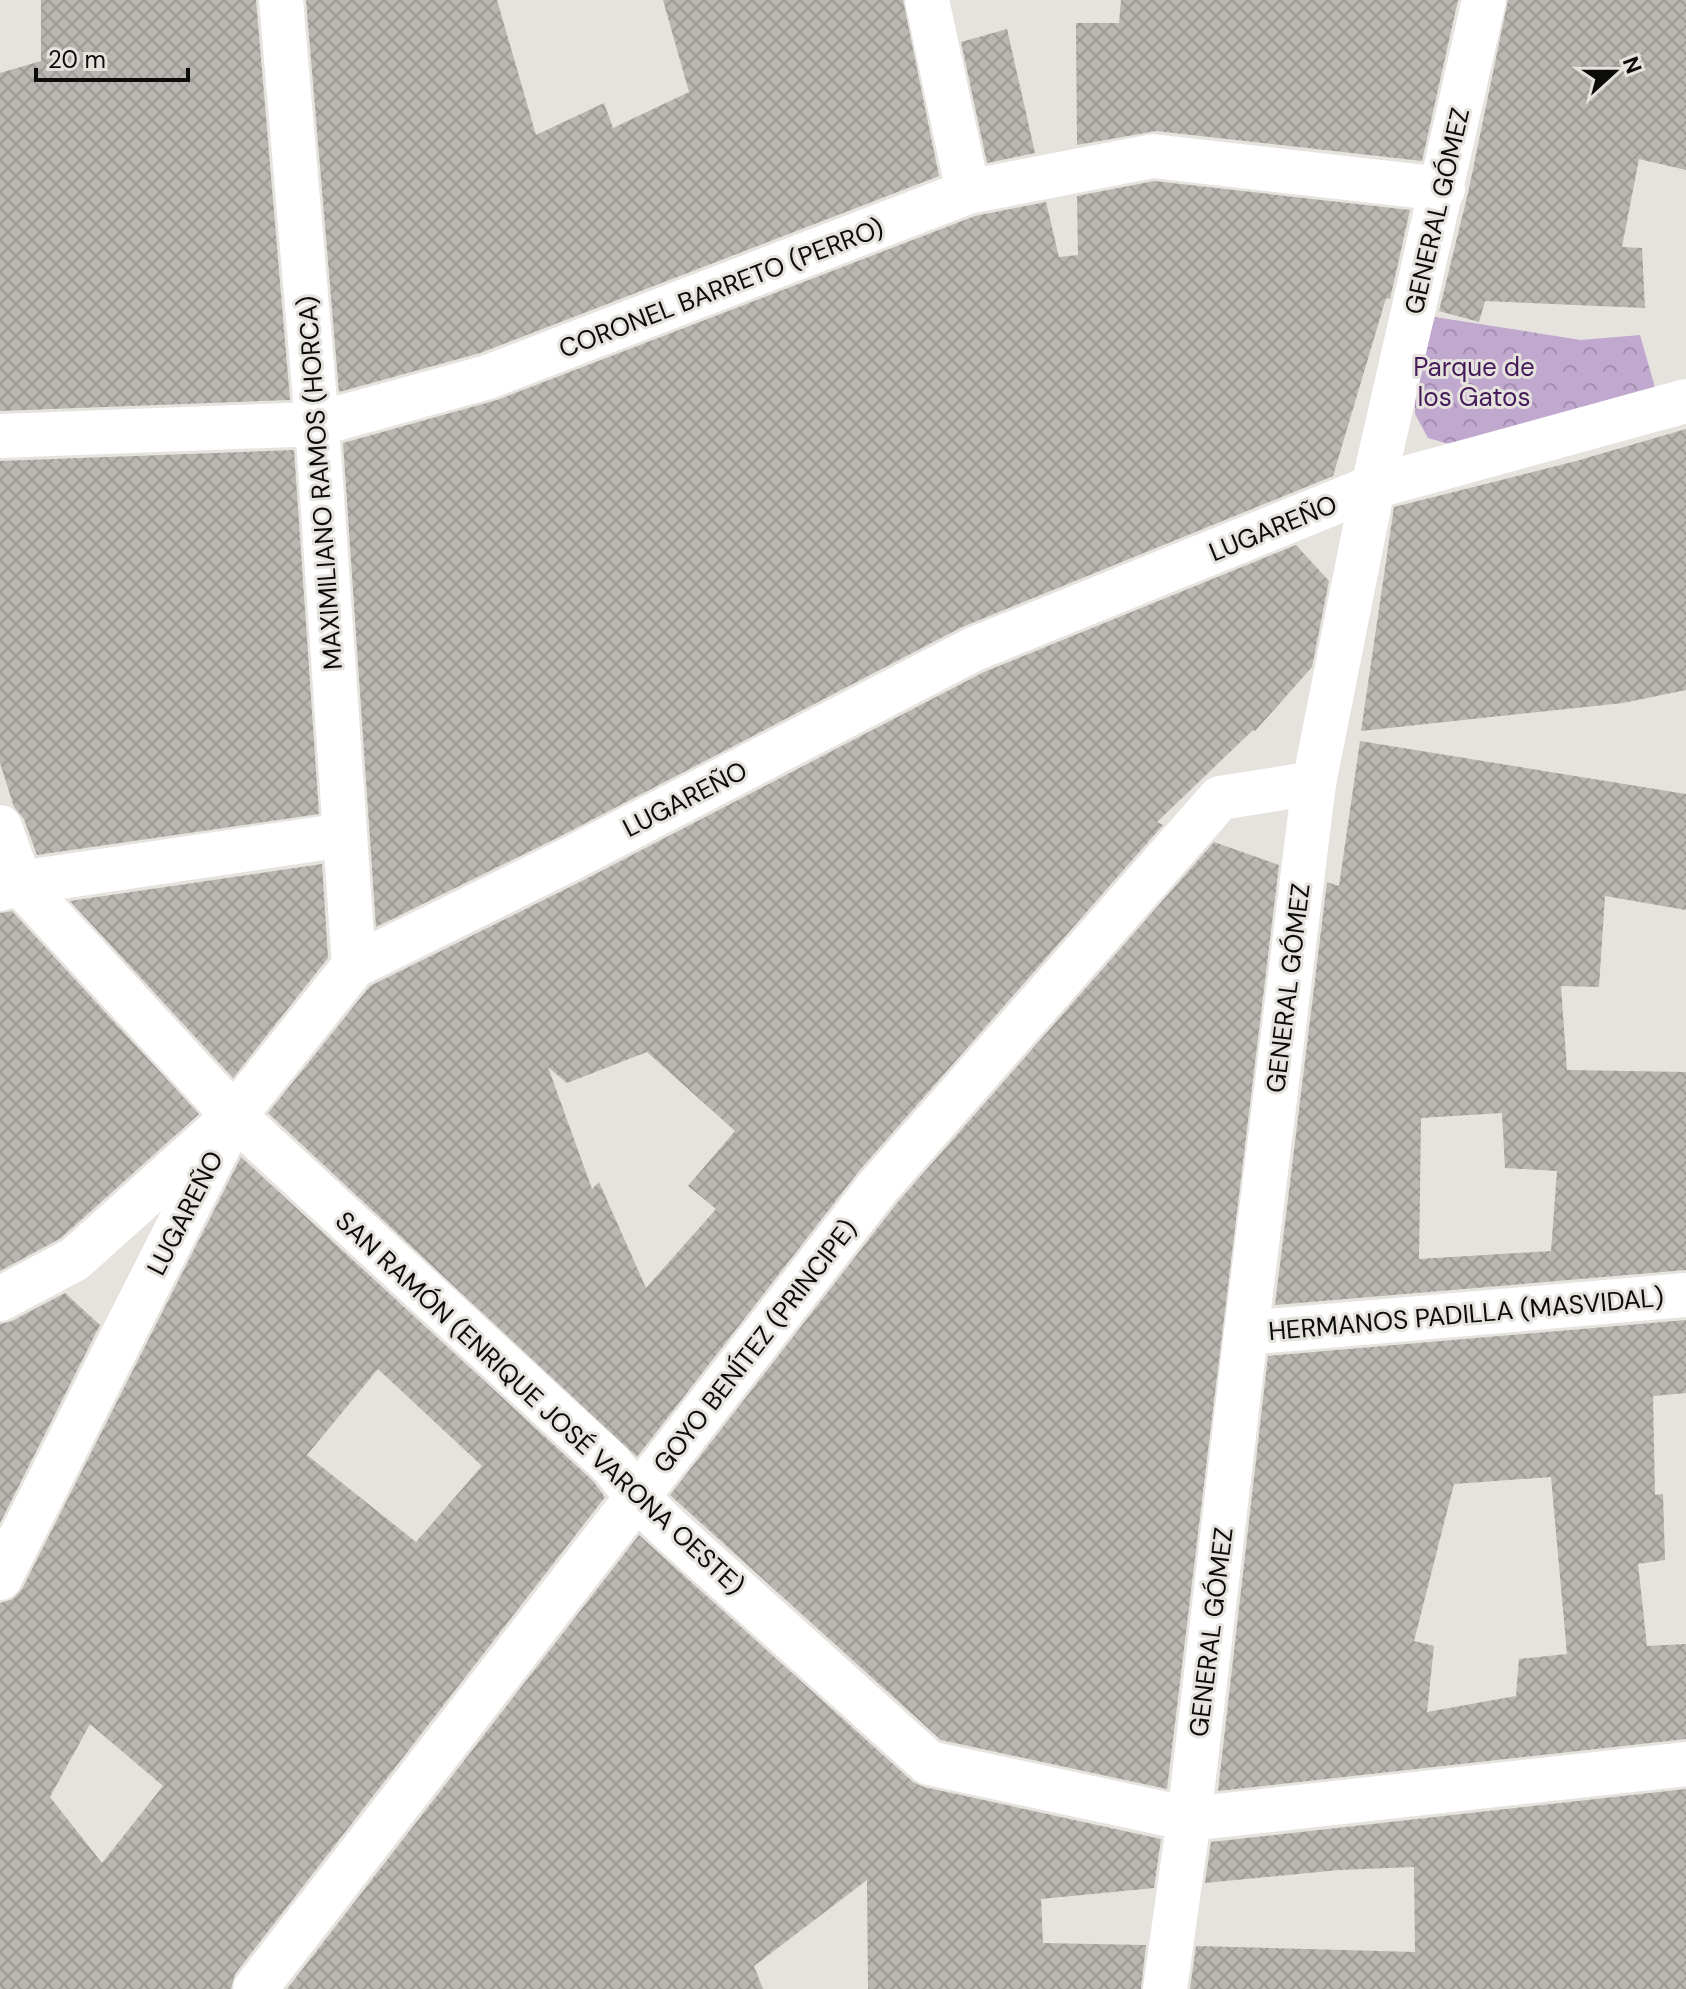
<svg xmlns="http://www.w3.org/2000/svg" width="1686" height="1989" font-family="'DM Sans',sans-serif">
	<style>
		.park { fill: url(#park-crowns) }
		.building { fill: url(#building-cross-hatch); fill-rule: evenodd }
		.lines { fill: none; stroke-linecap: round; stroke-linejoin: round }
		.minor { stroke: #fff; stroke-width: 44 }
		.tertiary { stroke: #fff; stroke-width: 44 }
		.secondary { stroke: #fff; stroke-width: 44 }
		.labels { text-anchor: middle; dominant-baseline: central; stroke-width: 6; stroke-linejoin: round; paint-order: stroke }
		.street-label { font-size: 26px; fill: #0c0c0a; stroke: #e6e3de }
		.park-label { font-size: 26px; fill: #451b5a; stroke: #e6e3de }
	</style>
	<defs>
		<pattern id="park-crowns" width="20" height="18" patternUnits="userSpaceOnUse" patternTransform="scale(2)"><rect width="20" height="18" fill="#c0a8cf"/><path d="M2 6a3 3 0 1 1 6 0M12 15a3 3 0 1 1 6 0" fill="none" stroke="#a48fb0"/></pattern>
		<pattern id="building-cross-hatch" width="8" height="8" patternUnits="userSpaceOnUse" patternTransform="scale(2)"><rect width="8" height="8" fill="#b9b6b1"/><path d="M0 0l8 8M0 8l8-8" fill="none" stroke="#9e9b97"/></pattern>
	</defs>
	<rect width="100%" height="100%" fill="#e6e3de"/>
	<polygon class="park" points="1435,317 1581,340 1640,335 1656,391 1456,446 1428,438 1415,414 1415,382"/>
	<g class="building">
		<polygon points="41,0 256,0 290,400 0,411 0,73 41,61"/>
		<polygon points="306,0 497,0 536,135 604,103 613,128 689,92 663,0 903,0 939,176 480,353 339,392"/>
		<polygon points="1121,0 1458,0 1422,161 1156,131 1077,145 1076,23 1119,23"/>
		<polygon points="1508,0 1686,0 1686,170 1639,159 1622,247 1642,248 1645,308 1485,301 1479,322 1439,311 1468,193"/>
		<polygon points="1007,29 1035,153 987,163 961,42"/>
		<polygon points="1154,181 1410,210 1390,299 1386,298 1333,476 962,627 559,837 376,927 343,443 497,400 975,216 1046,202 1059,257 1078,255 1077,196"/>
		<polygon points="1686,429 1686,690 1623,703 1361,731 1394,507 1576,461"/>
		<polygon points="294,450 319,814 37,855 24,819 14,807 0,763 0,461"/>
		<path d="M 1296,545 L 1329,581 L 1312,667 L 1255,731 L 1253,730 L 1157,822 L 1163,825 L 859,1171 L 637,1457 L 268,1113 L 370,986 L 582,881 L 984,672 ZM 647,1052 L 735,1131 L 688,1186 L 716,1209 L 646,1288 L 599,1182 L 592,1189 L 548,1067 L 567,1083 Z"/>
		<path d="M 1360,741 L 1686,794 L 1686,910 L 1605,896 L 1599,987 L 1561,986 L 1567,1070 L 1686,1072 L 1686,1270 L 1275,1305 L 1327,882 L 1339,886 ZM 1502,1113 L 1505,1168 L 1557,1171 L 1551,1251 L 1419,1259 L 1421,1118 Z"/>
		<polygon points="1214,842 1279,865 1167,1789 941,1740 670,1495 897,1203"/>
		<polygon points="322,864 328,958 233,1078 70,901"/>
		<polygon points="12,911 199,1114 61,1238 0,1271 0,913"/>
		<path d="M 241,1157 L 593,1481 L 605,1497 L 235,1974 L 231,1989 L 0,1989 L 0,1603 L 13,1599 L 22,1589 ZM 378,1369 L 482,1466 L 416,1542 L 307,1455 ZM 90,1724 L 163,1786 L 102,1863 L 50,1797 Z"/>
		<polygon points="65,1293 100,1325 0,1523 0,1324 12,1321"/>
		<path d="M 1686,1320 L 1686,1393 L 1653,1396 L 1655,1495 L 1663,1494 L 1665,1560 L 1638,1564 L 1647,1646 L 1686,1644 L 1686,1739 L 1218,1791 L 1268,1356 ZM 1551,1477 L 1567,1654 L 1519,1659 L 1516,1696 L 1427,1712 L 1434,1646 L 1414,1641 L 1454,1484 Z"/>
		<polygon points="639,1535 913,1782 924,1787 1161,1839 1154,1888 1041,1899 1043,1943 1146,1945 1141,1989 868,1989 867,1880 754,1966 763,1989 287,1989"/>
		<polygon points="1686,1789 1686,1989 1190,1989 1196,1946 1415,1952 1414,1867 1339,1870 1205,1883 1211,1842"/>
	</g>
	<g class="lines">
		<g class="minor">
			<polyline points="927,0 968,192"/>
			<polyline points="0,436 317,424 488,377 968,192 1153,156 1443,189"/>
			<polyline points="0,827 20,883 234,1116 611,1464 637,1497 668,1528 929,1763 1189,1819 1686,1764"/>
			<polyline points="0,889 20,883 344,835"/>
			<polyline points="0,1299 75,1259 233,1117"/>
			<polyline points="1246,1333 1686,1295"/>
			<polyline points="255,1989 878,1187 1220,798 1314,783"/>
		</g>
		<g class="tertiary">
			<polyline points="281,0 317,424 354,966"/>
			<polyline points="0,1578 234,1116 354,966 570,859 974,649 1373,487 1686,401"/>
		</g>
		<polyline class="secondary" points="1165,1989 1189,1819 1246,1333 1314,783 1373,487 1484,0"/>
	</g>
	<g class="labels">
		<g class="street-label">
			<text transform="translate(1437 211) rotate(-77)">GENERAL GÓMEZ</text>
			<text transform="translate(721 288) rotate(-21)">CORONEL BARRETO (PERRO)</text>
			<text transform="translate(320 483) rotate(-94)">MAXIMILIANO RAMOS (HORCA)</text>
			<text transform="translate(1273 528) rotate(-22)">LUGAREÑO</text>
			<text transform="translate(685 799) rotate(-27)">LUGAREÑO</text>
			<text transform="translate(1288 988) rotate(-83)">GENERAL GÓMEZ</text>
			<text transform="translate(185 1213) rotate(-63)">LUGAREÑO</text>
			<text transform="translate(1466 1314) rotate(-5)">HERMANOS PADILLA (MASVIDAL)</text>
			<text transform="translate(755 1346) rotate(-52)">GOYO BENÍTEZ (PRINCIPE)</text>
			<text transform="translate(540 1403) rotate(43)">SAN RAMÓN (ENRIQUE JOSÉ VARONA OESTE)</text>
			<text transform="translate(1211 1632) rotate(-83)">GENERAL GÓMEZ</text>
		</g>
		<g class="park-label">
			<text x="1474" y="367">Parque de<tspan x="1474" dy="30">los Gatos</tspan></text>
		</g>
	</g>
	<g transform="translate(1614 72) rotate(69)" stroke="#e6e3de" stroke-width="6" paint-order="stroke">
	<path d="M0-6L14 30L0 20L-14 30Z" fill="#0c0c0a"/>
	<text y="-12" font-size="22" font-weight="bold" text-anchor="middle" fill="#0c0c0a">N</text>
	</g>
	<path d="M36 68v12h152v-12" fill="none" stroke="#0c0c0a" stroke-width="4"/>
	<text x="48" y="68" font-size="24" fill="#0c0c0a" stroke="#e6e3de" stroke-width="6" paint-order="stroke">20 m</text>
</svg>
